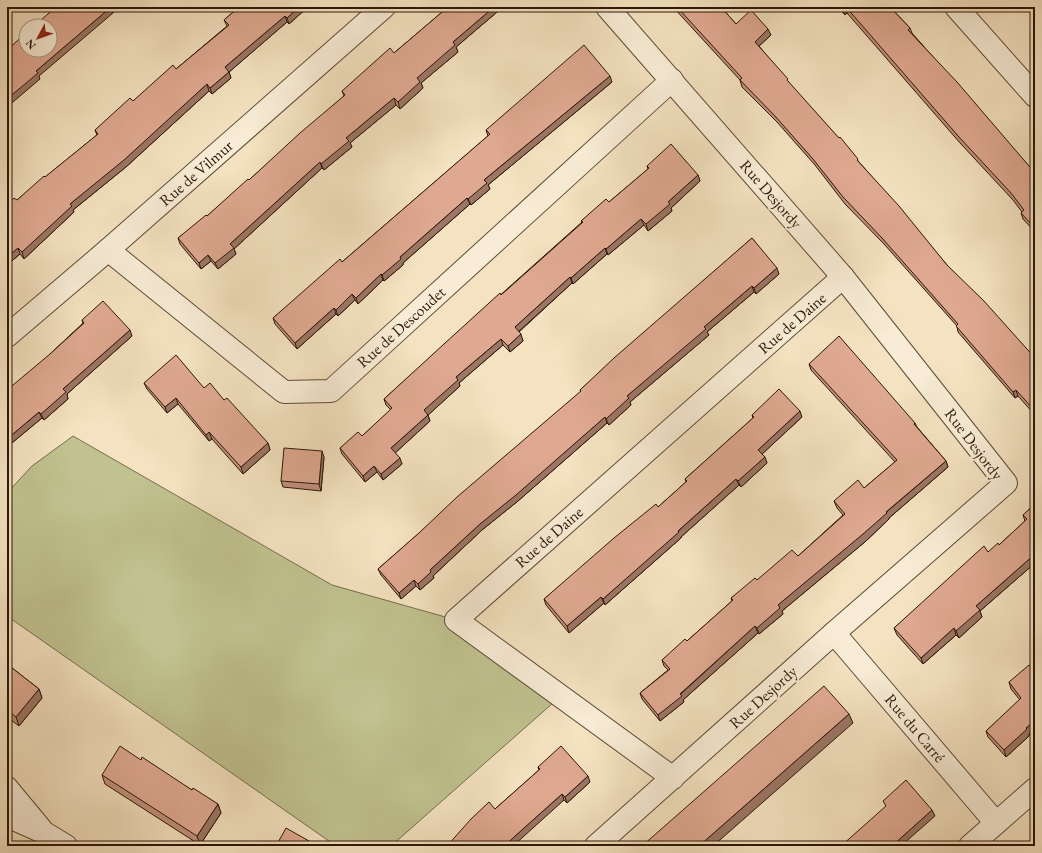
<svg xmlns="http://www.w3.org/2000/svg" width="1042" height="853" font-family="'EB Garamond',serif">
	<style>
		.green { fill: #c0c28f; stroke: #766c4c }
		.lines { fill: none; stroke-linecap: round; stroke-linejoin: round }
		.minor-casing { stroke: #5e4a36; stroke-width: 24 }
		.minor { stroke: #f8ecd6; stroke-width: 22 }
		.wall { fill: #c0917d; stroke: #2c1708 }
		.shaded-wall { fill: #9c7666; stroke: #2c1708 }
		.building { fill: #dfa991; stroke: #2c1708 }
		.labels { text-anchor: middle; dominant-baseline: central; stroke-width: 4; stroke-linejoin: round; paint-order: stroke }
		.street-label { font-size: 16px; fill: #2c1708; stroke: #f8ecd6 }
	</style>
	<rect width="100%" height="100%" fill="#f4e2c0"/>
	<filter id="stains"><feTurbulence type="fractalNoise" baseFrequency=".005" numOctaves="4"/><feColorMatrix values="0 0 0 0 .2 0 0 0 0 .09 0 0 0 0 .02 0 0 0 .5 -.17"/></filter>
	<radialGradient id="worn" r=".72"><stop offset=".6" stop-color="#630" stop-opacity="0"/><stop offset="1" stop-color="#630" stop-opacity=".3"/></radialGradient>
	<polygon class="green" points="73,436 332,585 456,620 562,695 391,846 336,846 7,616 7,493 32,466"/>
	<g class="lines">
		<g class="minor-casing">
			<g id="minor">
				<polyline points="956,7 1035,96"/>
				<polyline points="108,250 284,392 331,391 672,80"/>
				<polyline points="7,336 108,250 384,7"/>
				<polyline points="834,633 996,823"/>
				<polyline points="673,778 456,620 843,277"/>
				<polyline points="7,788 41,829"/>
				<polyline points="7,816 43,832 66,846"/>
				<polyline points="596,846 834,633 1006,483 843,277 607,7"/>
				<polyline points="970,846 1035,789"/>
			</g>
		</g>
		<use href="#minor" class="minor"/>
	</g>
	<g class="wall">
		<polygon points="239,7 308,7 289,24 287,22 229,72 231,78 212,94 209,91 126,167 73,210 74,212 24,259 20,254 7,265 17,200 97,135 95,130 176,69 227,26 224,20"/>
		<polygon points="448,7 503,7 456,47 458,52 421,83 423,88 400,109 396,105 350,143 352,147 324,170 322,168 234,249 236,254 218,269 211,261 201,269 180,244 178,238 207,216 249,180 344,96 342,91 394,53"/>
		<polygon points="673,7 721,7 736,24 771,35 759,46 790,84 860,163 947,265 1035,358 1035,415 1018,396 1015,398 958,332 957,326 884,244 845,204 815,165 777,122 742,87 740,80"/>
		<polygon points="838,7 890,7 910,28 912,33 1035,173 1035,232 1023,219 1021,213 1022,212 1013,200 961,144 847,13 845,15"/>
		<polygon points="612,82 488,185 490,189 471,205 470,204 403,263 403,265 384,281 383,280 358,304 355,300 338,316 336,314 297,349 275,324 273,318 342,262 488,136 486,130"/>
		<polygon points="647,166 698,175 700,181 671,208 672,211 648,231 644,225 608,255 607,254 573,284 572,283 519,332 523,341 510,352 503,345 459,383 460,386 428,415 430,421 395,453 402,464 383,480 377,472 365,482 342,454 340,448 362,436 391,410 386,405 384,399 582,222 581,221 609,202 648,169"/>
		<polygon points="752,238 779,274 756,294 754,292 707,332 709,335 630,402 631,405 609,425 607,423 518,501 482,530 433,576 434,578 420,590 416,586 401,599 381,575 378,569 581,392 580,390"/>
		<polygon points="82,320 132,336 67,394 68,399 44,420 42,418 7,447 50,354 83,323"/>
		<polygon points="809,364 915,423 917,427 946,461 948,467 889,518 889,519 866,541 782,611 783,614 759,634 758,633 683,700 684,702 660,721 642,699 640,693 668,670 664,666 662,660 687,641 732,601 731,598 757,580 798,556 843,515 837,508 834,501 864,488 895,462 811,370"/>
		<polygon points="144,383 204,388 224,400 268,443 270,450 243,474 212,439 209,441 178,404 167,413 147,389"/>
		<polygon points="752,415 802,417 762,454 767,463 741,487 739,485 681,537 681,538 605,605 604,603 569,633 546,605 544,599 658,507 686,482 685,479 753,418"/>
		<polygon points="324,457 321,491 283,487 281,481"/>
		<polygon points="1035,504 1035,563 980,611 982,617 959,638 956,635 923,664 897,635 894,628 988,552 999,545 1025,521 1023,515"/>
		<polygon points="7,664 39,689 42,698 19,726 7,717"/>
		<polygon points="1035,672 1035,729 1029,734 1029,736 1006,757 988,737 986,731 1020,700 1011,689 1009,682"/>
		<polygon points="141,760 192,790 218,804 221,813 200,845 105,784 102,775"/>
		<polygon points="538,767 590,782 567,803 564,800 495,809 539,770"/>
	</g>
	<g class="shaded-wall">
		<polygon points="111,7 120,7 39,76 40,79 7,107 7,99 36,71"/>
		<polygon points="299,7 308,7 289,24 287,18"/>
		<polygon points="494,7 503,7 456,47 458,52 421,83 423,88 400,109 398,102 417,78 453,42"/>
		<polygon points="844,7 845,7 847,13 845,15 842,8"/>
		<polygon points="285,16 287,22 228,73 225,67"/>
		<polygon points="768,29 771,35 757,48 755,42"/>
		<polygon points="229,72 231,78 212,94 210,88"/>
		<polygon points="610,76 612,82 488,185 490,189 471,205 468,199 484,180"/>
		<polygon points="207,84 209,91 126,167 73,210 74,212 24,259 22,252 70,204"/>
		<polygon points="394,98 396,105 350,143 352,147 324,170 321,164 346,138"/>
		<polygon points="320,162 322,168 234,249 236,254 218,269 215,263 230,244"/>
		<polygon points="698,175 700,181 671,208 672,211 648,231 646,224 668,202"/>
		<polygon points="467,198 470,204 403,263 403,265 384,281 382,275 400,257"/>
		<polygon points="641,219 644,225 608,255 606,249"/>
		<polygon points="18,248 20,254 7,265 7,257"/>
		<polygon points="605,248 607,254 573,284 571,278"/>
		<polygon points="208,255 211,261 201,269 199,263"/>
		<polygon points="777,268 779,274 756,294 754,288"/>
		<polygon points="381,274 383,280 358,304 356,298"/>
		<polygon points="570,277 572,283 517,333 515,327"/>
		<polygon points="752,286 754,292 707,332 709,335 630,402 631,405 609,425 606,419 627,396 704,327"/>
		<polygon points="352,294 355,300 338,316 336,310"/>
		<polygon points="334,308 336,314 297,349 295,343"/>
		<polygon points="130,330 132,336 67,394 68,399 44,420 41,414 63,389"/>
		<polygon points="521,334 523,341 510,352 508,346"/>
		<polygon points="501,339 503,345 459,383 460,386 426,417 424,410 456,377"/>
		<polygon points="1016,390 1018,396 1015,398 1013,392"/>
		<polygon points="176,398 178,404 167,413 165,407"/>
		<polygon points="800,411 802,417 760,456 758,450"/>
		<polygon points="39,412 42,418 7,447 7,439"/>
		<polygon points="428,415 430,421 394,454 391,448"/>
		<polygon points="605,417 607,423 518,501 482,530 433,576 434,578 420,590 418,584 430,570 480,524"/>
		<polygon points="209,432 212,439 209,441 206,435"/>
		<polygon points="268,443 270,450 243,474 241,467"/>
		<polygon points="322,451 324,457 321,491 319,484"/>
		<polygon points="765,457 767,463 741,487 738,481"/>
		<polygon points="400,458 402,464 383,480 381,474"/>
		<polygon points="946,461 948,467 889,518 889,519 866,541 782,611 783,614 759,634 757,628 778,605"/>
		<polygon points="374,466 377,472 365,482 363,476"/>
		<polygon points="736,479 739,485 681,537 681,538 605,605 603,599"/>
		<polygon points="1035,554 1035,563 980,611 982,617 959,638 956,631 976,606"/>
		<polygon points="414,580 416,586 401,599 399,593"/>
		<polygon points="601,597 604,603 569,633 567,626"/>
		<polygon points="755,626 758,633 683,700 684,702 660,721 658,715"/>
		<polygon points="954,628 956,635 923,664 921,658"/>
		<polygon points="39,689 42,698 19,726 16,717"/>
		<polygon points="849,714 853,723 713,846 699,846"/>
		<polygon points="1035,721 1035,729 1029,734 1029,736 1006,757 1004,750 1026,728"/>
		<polygon points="588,776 590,782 567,803 565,797"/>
		<polygon points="562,794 564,800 513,846 504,846"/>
		<polygon points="218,804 221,813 200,845 197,836"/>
		<polygon points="932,810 935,816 901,846 892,846"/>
	</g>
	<g class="building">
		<polygon points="56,7 111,7 36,71 38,73 7,99 7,50 26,33 26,50 50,50 50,26 34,26"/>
		<polygon points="239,7 299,7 287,18 285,16 225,67 229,72 210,88 207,84 124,160 70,204 72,206 22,252 18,248 7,257 7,205 14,198 17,200 44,176 45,177 98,134 95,130 130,98 133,101 173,65 176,69 229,25 224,20"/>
		<polygon points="448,7 494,7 453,42 455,45 417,78 420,82 398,102 394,98 346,138 349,141 321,164 320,162 230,244 234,248 215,263 208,255 199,263 178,238 206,215 207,216 248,179 249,180 300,133 345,95 342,91 390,48 394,53"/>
		<polygon points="677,7 721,7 736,24 751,10 768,29 755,42 788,79 787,80 839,138 840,137 858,159 857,160 899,206 947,265 984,301 1035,358 1035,411 1016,390 1013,392 956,326 958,324 882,238 843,197 813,159 775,116 740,80 742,78"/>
		<polygon points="846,7 890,7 910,28 908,30 957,82 1035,173 1035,228 1021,213 1024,210 1011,193 959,137"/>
		<polygon points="584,45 610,76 484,180 487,183 468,199 467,198 400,257 401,259 382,275 381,274 356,298 352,294 336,310 334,308 295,343 273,318 340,259 342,262 490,134 486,130"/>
		<polygon points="671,144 698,175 668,202 670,204 646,224 641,219 606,249 605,248 571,278 570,277 515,327 521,334 508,346 501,339 456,377 458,380 424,410 428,415 391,448 400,458 381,474 374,466 363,476 340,448 358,432 362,436 392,408 384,399 444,344 500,293 501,295 583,222 581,221 606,199 609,202 649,168 647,166"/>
		<polygon points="752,238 777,268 754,288 752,286 704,327 706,329 627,396 629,398 606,419 605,417 516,495 480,524 430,570 431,572 418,584 414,580 399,593 378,569 419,533 457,497 581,391 580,390 614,358"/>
		<polygon points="103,301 130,330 63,389 66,392 41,414 39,412 7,439 7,390 50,354 84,323 82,320"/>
		<polygon points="839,336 915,423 914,424 946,461 886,512 887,513 863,534 778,605 780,608 757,628 755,626 680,694 682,696 658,715 640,693 670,669 662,660 685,639 687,641 733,600 731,598 755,578 757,580 792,550 798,556 845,514 834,501 858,480 864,488 897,460 809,364"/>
		<polygon points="176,355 204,388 210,383 224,400 227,398 268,443 241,467 209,432 206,435 176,398 165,407 144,383"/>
		<polygon points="779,389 800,411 758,450 765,457 738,481 736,479 678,531 679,532 603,599 601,597 567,626 544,599 614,538 656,504 658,507 687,481 685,479 754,417 752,415"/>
		<polygon points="284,448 322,451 319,484 281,481"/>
		<polygon points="1035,504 1035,554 976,606 980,610 956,631 954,628 921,658 894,628 984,546 988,552 998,543 999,545 1027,519 1023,515"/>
		<polygon points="7,664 39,689 16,717 7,710"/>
		<polygon points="1029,665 1035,672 1035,721 1026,728 1027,729 1004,750 986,731 1021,698 1009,682"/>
		<polygon points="824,686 849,714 699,846 642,846"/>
		<polygon points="120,746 141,760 142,757 192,790 193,788 218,804 197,836 102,775"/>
		<polygon points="561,746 588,776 565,797 562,794 504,846 447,846 471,819 489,802 495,809 540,769 538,767"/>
		<polygon points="906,780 932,810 892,846 841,846 886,806 883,801"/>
		<polygon points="286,828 318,846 276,846"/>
		<polygon points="838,843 841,846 835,846"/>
	</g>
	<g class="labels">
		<g class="street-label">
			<text transform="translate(196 173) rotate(-41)">Rue de Vilmur</text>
			<text transform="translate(771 194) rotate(49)">Rue Desjordy</text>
			<text transform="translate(792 323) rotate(-41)">Rue de Daine</text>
			<text transform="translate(401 327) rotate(-42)">Rue de Descoudet</text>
			<text transform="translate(974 444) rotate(53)">Rue Desjordy</text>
			<text transform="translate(549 537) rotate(-41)">Rue de Daine</text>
			<text transform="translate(763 697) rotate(-42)">Rue Desjordy</text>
			<text transform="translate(915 728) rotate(50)">Rue du Carré</text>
		</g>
	</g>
	<rect width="1042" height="853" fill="none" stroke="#f4e2c0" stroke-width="24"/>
	<rect x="8" y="8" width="1026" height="837" fill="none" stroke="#2c1708" stroke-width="2"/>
	<rect x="12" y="12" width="1018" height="829" fill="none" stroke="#2c1708"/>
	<g transform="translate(38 38) rotate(229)"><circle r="19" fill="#f8ecd6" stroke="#a69784"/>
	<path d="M0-3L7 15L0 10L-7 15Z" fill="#8f2418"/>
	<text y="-6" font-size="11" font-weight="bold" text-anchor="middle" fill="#2c1708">N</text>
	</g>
	<rect width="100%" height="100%" filter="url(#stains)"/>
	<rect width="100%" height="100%" fill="url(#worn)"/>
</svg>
